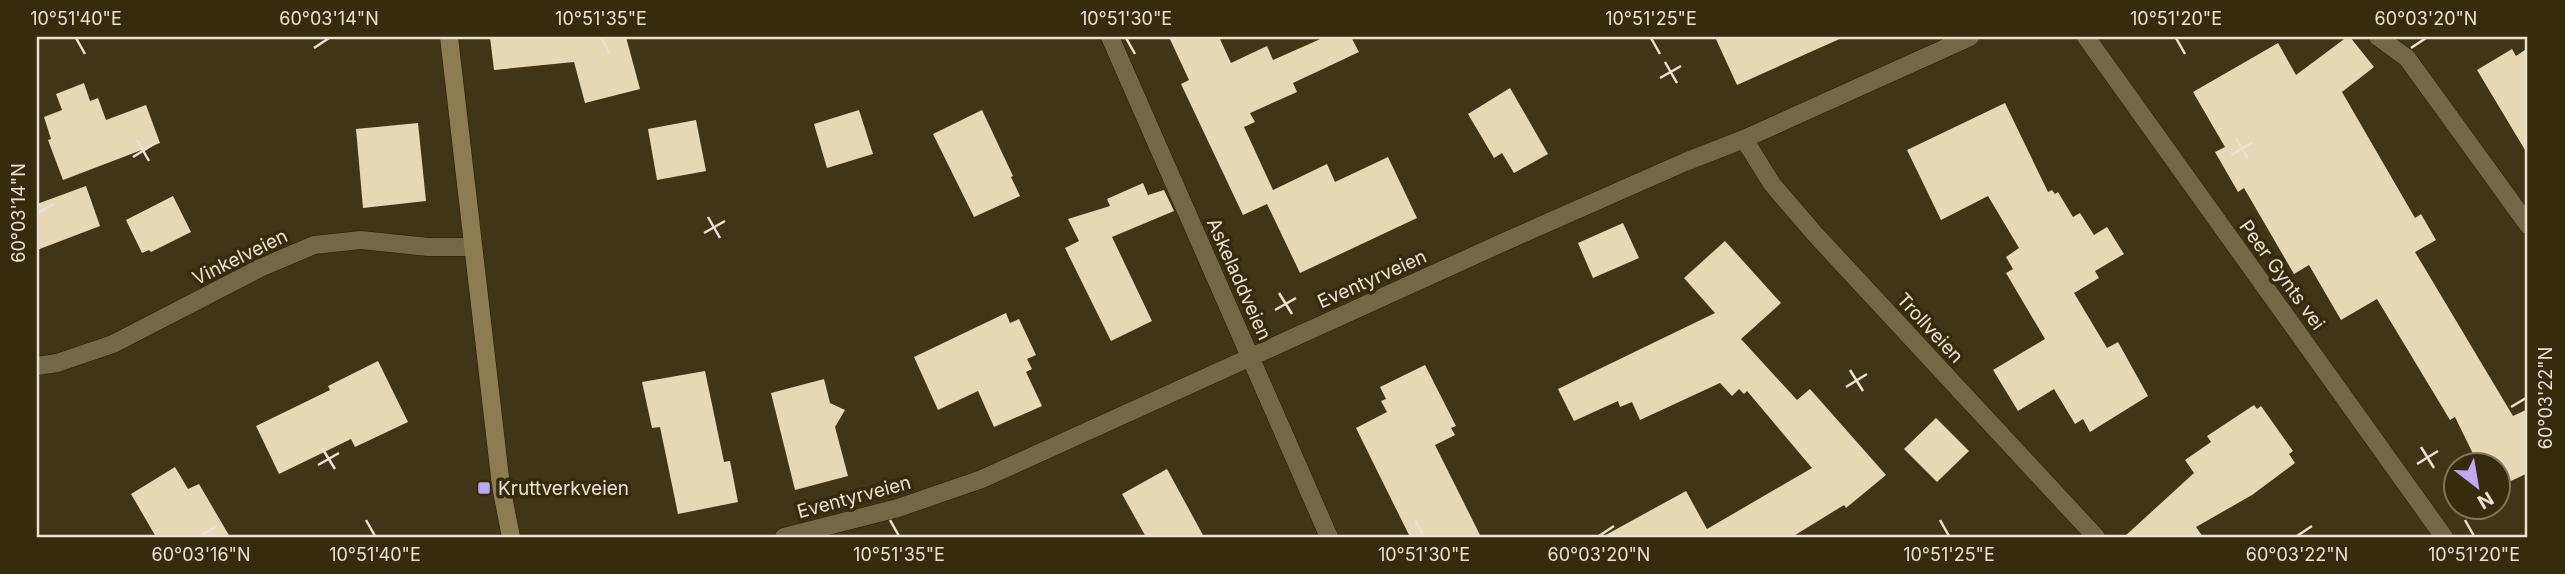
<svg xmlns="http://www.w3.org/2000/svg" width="2565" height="574" font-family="Inter,sans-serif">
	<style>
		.building { fill: #e6d7b5 }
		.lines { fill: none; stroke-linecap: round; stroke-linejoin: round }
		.street-casing { stroke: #281c00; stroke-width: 19 }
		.secondary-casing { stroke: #281c00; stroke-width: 19 }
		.street { stroke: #746748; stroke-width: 18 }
		.secondary { stroke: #8d7c51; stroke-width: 18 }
		.ticks { fill: none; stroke: #e9e2d1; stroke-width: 2.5 }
		.poi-dot { fill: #bfa8f4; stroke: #372b0d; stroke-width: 2.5 }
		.labels { text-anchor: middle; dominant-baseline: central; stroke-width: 7; stroke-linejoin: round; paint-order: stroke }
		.street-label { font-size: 19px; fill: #e9e2d1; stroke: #372b0d }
		.poi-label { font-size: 19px; fill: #e9e2d1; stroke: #372b0d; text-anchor: start }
		.neatline { fill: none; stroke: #e9e2d1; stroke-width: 2.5 }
		.ticks-label { font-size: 18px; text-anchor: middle; fill: #e9e2d1 }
	</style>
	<rect width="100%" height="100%" fill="#413518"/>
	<g class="building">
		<polygon points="490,37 626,37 640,89 585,103 574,62 494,70"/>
		<polygon points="1169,37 1219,37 1231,63 1267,46 1273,60 1325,37 1351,37 1359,52 1293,83 1297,92 1250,113 1255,122 1244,127 1273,190 1327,164 1335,182 1388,157 1417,218 1300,273 1267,204 1243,215 1181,84 1189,80"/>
		<polygon points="1715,37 1844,37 1737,85"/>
		<polygon points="2347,37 2350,37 2374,67 2342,92 2415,218 2421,214 2436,240 2415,252 2513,416 2528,409 2528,473 2498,487 2498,466 2479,466 2455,417 2450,420 2377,299 2341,320 2309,265 2294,274 2244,188 2238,192 2215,152 2225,147 2193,92 2278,43 2296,75"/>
		<polygon points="2528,48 2528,155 2477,70 2512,49 2516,56"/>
		<polygon points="84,83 90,101 98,98 106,120 146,105 160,143 63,180 48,140 51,139 44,117 62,110 56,94"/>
		<polygon points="1510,88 1548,154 1514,173 1502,153 1494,158 1468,114"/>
		<polygon points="2005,103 2048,192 2052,190 2055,194 2058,192 2073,217 2080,213 2094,235 2107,227 2124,254 2095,271 2099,278 2074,293 2107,348 2118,342 2148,396 2090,432 2083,419 2075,424 2054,389 2018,411 1993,370 2045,339 2006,273 2013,269 2006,257 2019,248 1988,196 1941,220 1907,150"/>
		<polygon points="859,110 873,154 827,168 814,124"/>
		<polygon points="982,110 1013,176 1011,177 1020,196 974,217 933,134"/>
		<polygon points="696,120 706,171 657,180 648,129"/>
		<polygon points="418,123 426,201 363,208 356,129"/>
		<polygon points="1143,183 1148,195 1164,190 1174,211 1112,237 1152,321 1111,341 1065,248 1079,241 1068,219 1110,206 1107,199"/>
		<polygon points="86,186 100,226 37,250 37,204"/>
		<polygon points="173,196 191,232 151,252 149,250 142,253 126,220"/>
		<polygon points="1623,223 1639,258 1593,278 1578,243"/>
		<polygon points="1725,241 1781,303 1741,339 1797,400 1810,389 1886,475 1846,508 1844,505 1792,537 1602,537 1686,491 1707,529 1812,468 1747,391 1744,394 1739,389 1732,396 1720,383 1640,420 1632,402 1620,407 1618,401 1574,421 1558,389 1715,313 1684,278"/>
		<polygon points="1006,313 1010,323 1019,319 1036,355 1027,359 1032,369 1026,372 1042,406 994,427 978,391 938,410 914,357"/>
		<polygon points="378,361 408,422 355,447 351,439 279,474 256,426 330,390 328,386"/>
		<polygon points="1425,365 1456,426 1451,428 1455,435 1435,445 1481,537 1410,537 1356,428 1387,412 1381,401 1386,399 1380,387"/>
		<polygon points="705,371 724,462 730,461 738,502 678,514 660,427 652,428 642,382"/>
		<polygon points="824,379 830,403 845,410 835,427 848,476 795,490 771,393"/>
		<polygon points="2254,405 2257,409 2261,406 2293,451 2289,454 2295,463 2252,495 2196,527 2203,537 2124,537 2194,473 2185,460 2211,442 2207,436"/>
		<polygon points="1936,418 1969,451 1937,482 1904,449"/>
		<polygon points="175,467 188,489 199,484 230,537 156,537 131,494"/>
		<polygon points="1167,469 1204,537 1146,537 1122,494"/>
	</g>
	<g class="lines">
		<g class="street-casing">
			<g id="street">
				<polyline points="1110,37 1329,537"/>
				<polyline points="2086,37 2444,537"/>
				<polyline points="2378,37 2407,58 2528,225"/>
				<polyline points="1744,139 1772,184 1814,233 2096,537"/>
				<polyline points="37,366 57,363 113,344 260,268 314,245 361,240 428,247 473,247"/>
				<polyline points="784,537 898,508 982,479 1504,242 1685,162 1744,139 1970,37"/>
			</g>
		</g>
		<g class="secondary-casing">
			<polyline id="secondary" points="449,37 501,486 511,537"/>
		</g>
		<use href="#street" class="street"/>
		<use href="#secondary" class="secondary"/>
	</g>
	<path class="ticks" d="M 76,38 L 85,54M 601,38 L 610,54M 1126,38 L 1135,54M 1651,38 L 1660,54M 2176,38 L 2185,54M 314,48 L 329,38M 2411,48 L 2426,38M 1665,62 L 1677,83M 1660,78 L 1681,66M 2236,138 L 2248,159M 137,140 L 149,161M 2231,155 L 2252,143M 133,157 L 154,144M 38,213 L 54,204M 708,217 L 720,238M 704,233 L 725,221M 1279,293 L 1292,314M 1275,310 L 1296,298M 1850,370 L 1863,391M 1846,387 L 1867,374M 2511,407 L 2526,398M 2421,447 L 2434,468M 322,448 L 335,469M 2417,464 L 2438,451M 318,465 L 339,453M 366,520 L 375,536M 890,520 L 899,536M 1415,520 L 1424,536M 1940,520 L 1949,536M 2465,520 L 2474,536M 201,536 L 216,526M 1599,536 L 1614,526M 2297,536 L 2312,526"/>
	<rect class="poi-dot" x="477" y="481" width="14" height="14" rx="3.5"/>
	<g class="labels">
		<g class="street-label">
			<text transform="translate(240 257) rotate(-26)">Vinkelveien</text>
			<text transform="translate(2282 275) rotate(54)">Peer Gynts vei</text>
			<text transform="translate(1239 279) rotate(66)">Askeladdveien</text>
			<text transform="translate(1372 279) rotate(-24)">Eventyrveien</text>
			<text transform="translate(1930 328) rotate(47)">Trollveien</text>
			<text transform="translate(854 497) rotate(-15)">Eventyrveien</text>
		</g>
		<g class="poi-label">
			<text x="498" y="488">Kruttverkveien</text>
		</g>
	</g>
	<rect width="2565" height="574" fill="none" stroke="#372b0d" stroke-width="77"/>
	<g transform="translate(2477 486) rotate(149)"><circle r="33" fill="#372b0d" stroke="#7e745b" stroke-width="2"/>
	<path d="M0-5L12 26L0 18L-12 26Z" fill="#bfa8f4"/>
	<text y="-10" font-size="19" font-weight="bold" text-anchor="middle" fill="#e9e2d1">N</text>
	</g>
	<rect x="38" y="38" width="2488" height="498" class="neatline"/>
	<g class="ticks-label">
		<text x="76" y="25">10°51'40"E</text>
		<text x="329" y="25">60°03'14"N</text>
		<text x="601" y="25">10°51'35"E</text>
		<text x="1126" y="25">10°51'30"E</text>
		<text x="1651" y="25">10°51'25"E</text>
		<text x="2176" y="25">10°51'20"E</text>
		<text x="2426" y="25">60°03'20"N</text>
		<text transform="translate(19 213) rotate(-90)" y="6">60°03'14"N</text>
		<text transform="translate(2546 398) rotate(-90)" y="6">60°03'22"N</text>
		<text x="201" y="561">60°03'16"N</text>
		<text x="375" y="561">10°51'40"E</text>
		<text x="899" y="561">10°51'35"E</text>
		<text x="1424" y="561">10°51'30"E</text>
		<text x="1599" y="561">60°03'20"N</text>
		<text x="1949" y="561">10°51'25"E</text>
		<text x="2297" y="561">60°03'22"N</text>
		<text x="2474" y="561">10°51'20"E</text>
	</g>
</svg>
